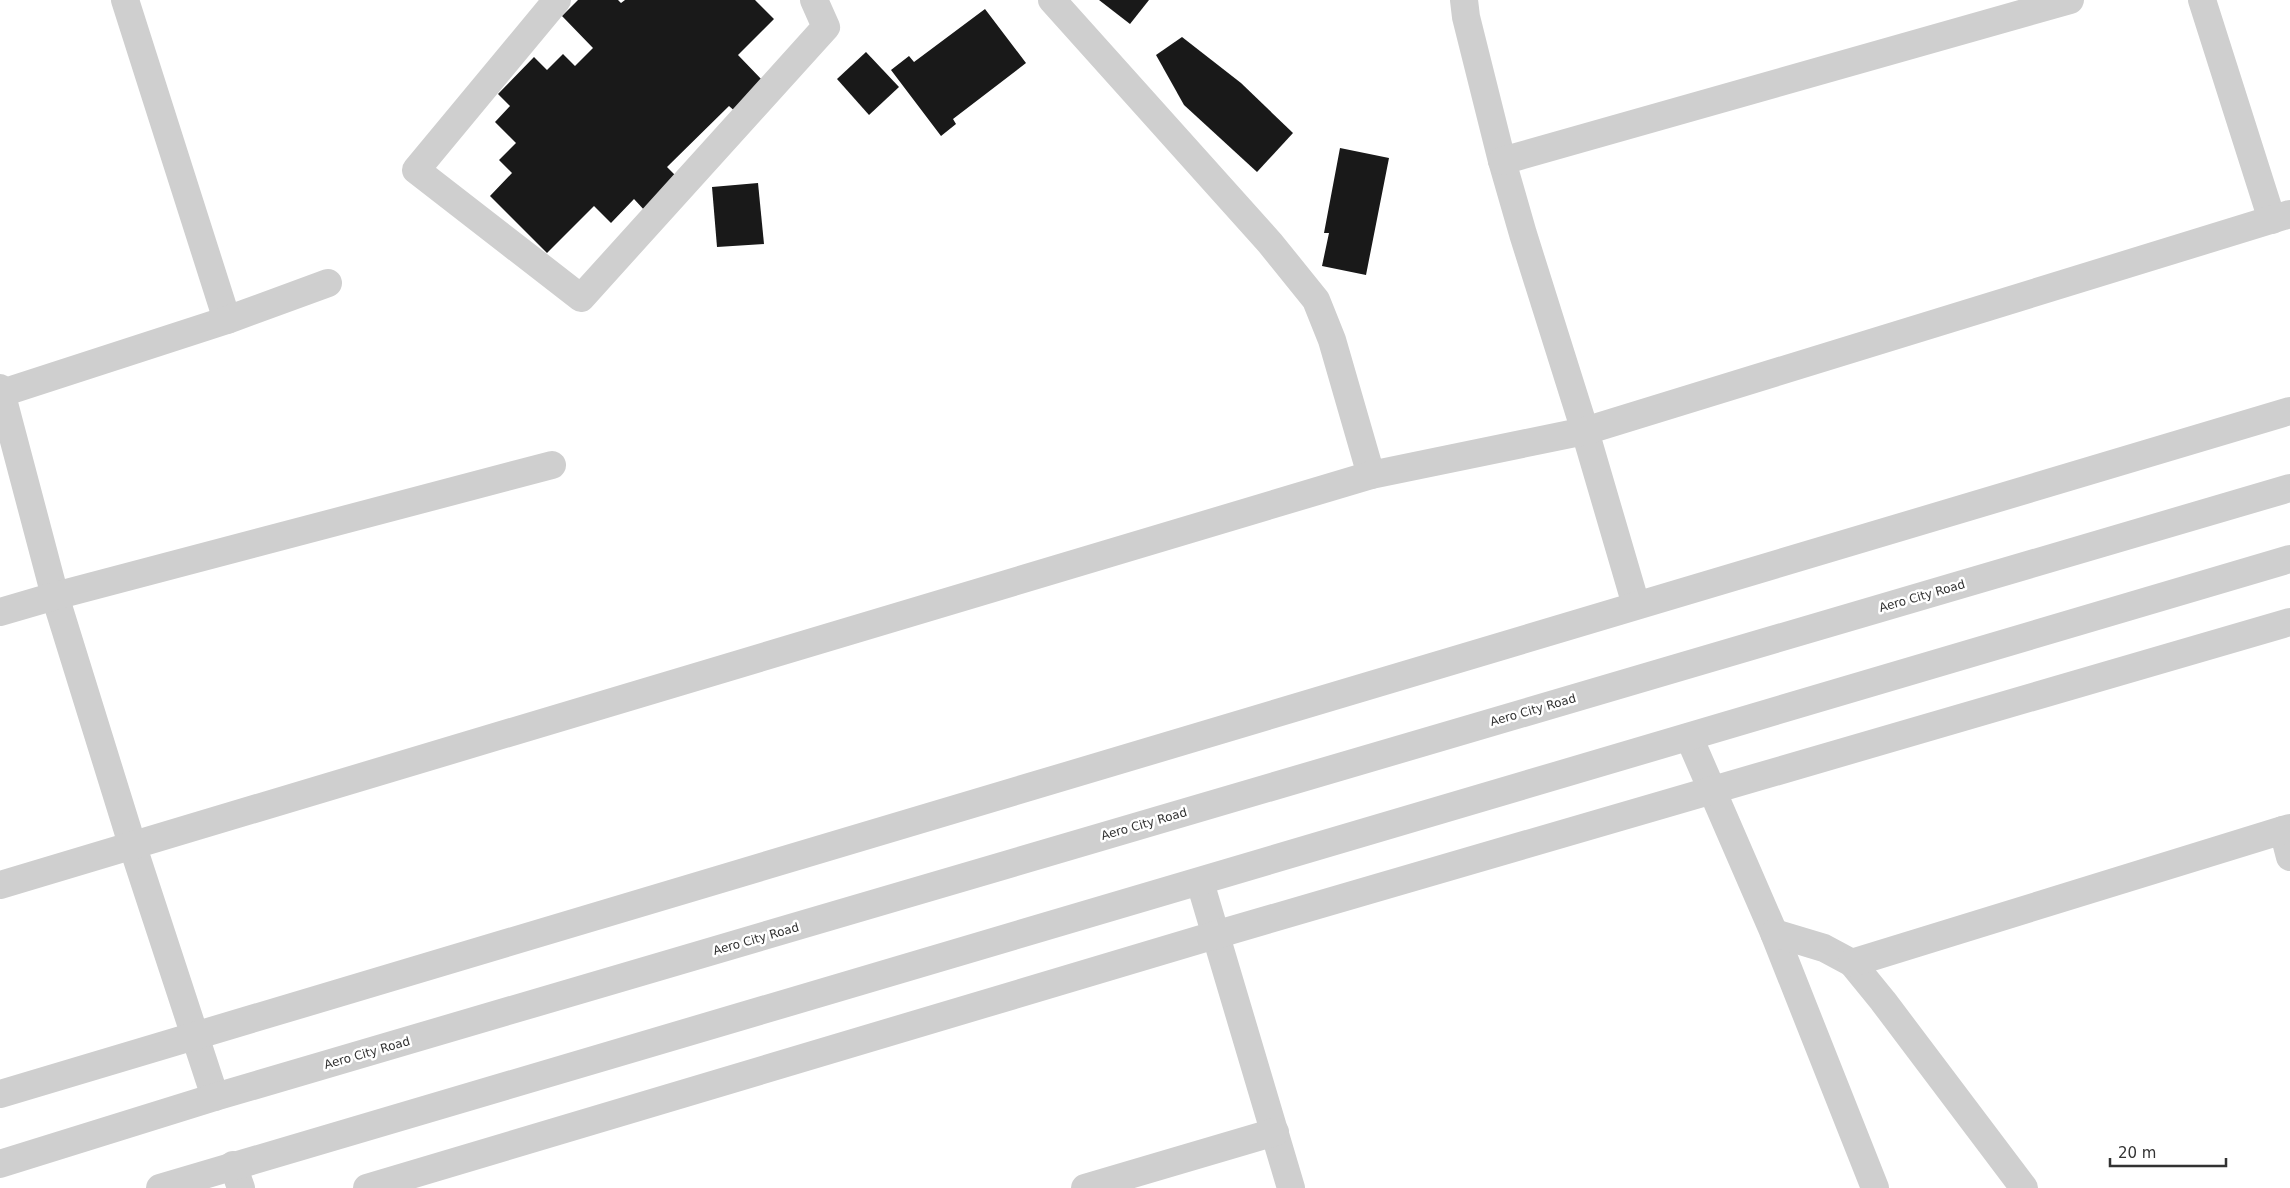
<svg xmlns="http://www.w3.org/2000/svg" width="2290" height="1188" font-family="'DejaVu Sans',sans-serif">
	<style>
		.building { fill: #191919 }
		.lines { fill: none; stroke-linecap: round; stroke-linejoin: round }
		.minor { stroke: #cfcfcf; stroke-width: 28 }
		.labels { text-anchor: middle; dominant-baseline: central; stroke-width: 5; stroke-linejoin: round; paint-order: stroke }
		.street-label { font-size: 12px; fill: #323232; stroke: #fff }
	</style>
	<rect width="100%" height="100%" fill="#fff"/>
	<g class="building">
		<polygon points="578,0 618,0 621,3 625,0 755,0 774,19 738,55 766,84 737,113 729,106 667,167 679,179 646,212 634,199 611,223 594,206 547,253 490,196 512,173 499,160 516,143 495,122 510,106 498,94 534,57 547,70 563,54 575,66 593,48 562,16"/>
		<polygon points="1099,0 1149,0 1130,24"/>
		<polygon points="985,9 1026,63 953,119 956,124 941,136 891,70 909,56 914,62"/>
		<polygon points="1182,37 1241,83 1293,133 1257,172 1184,105 1156,55"/>
		<polygon points="866,52 899,87 869,115 837,79"/>
		<polygon points="1340,148 1389,158 1366,275 1322,266 1329,233 1324,233"/>
		<polygon points="758,183 764,244 717,247 712,187"/>
	</g>
	<g class="lines">
		<g class="minor">
			<polyline points="125,0 227,320"/>
			<polyline points="557,0 416,170 581,298 826,27 814,0"/>
			<polyline points="1052,0 1270,243 1316,300 1332,340 1371,475"/>
			<polyline points="1464,0 1466,17 1502,161 1523,234 1585,431 1636,605"/>
			<polyline points="2202,0 2272,220"/>
			<polyline points="1502,161 2070,0"/>
			<polyline points="0,388 55,596 132,844 215,1097"/>
			<polyline points="2,393 227,320 328,283"/>
			<polyline points="0,612 55,596 552,465"/>
			<polyline points="1689,737 1774,933 1875,1188"/>
			<polyline points="2290,828 2283,830 2290,857"/>
			<polyline points="1200,882 1291,1188"/>
			<polyline points="0,885 1371,475 1585,431 2290,214"/>
			<polyline points="1774,933 1824,948 1852,963 1883,1001 2024,1188"/>
			<polyline points="1852,963 2283,830"/>
			<polyline points="0,1094 2290,411"/>
			<polyline points="0,1164 215,1097 2290,488"/>
			<polyline points="233,1165 241,1188"/>
			<polyline points="160,1188 2290,559"/>
			<polyline points="367,1188 1215,935 2290,622"/>
			<polyline points="1085,1188 1275,1132"/>
		</g>
	</g>
	<g class="labels">
		<g class="street-label">
			<text transform="translate(1922 596) rotate(-16)">Aero City Road</text>
			<text transform="translate(1533 710) rotate(-16)">Aero City Road</text>
			<text transform="translate(1144 824) rotate(-16)">Aero City Road</text>
			<text transform="translate(756 939) rotate(-16)">Aero City Road</text>
			<text transform="translate(367 1053) rotate(-16)">Aero City Road</text>
		</g>
	</g>
	<path d="M2110 1158v8h116v-8" fill="none" stroke="#323232" stroke-width="2.5"/>
	<text x="2118" y="1158" font-size="15" fill="#323232" stroke="#ffffff" stroke-width="4" paint-order="stroke">20 m</text>
</svg>
